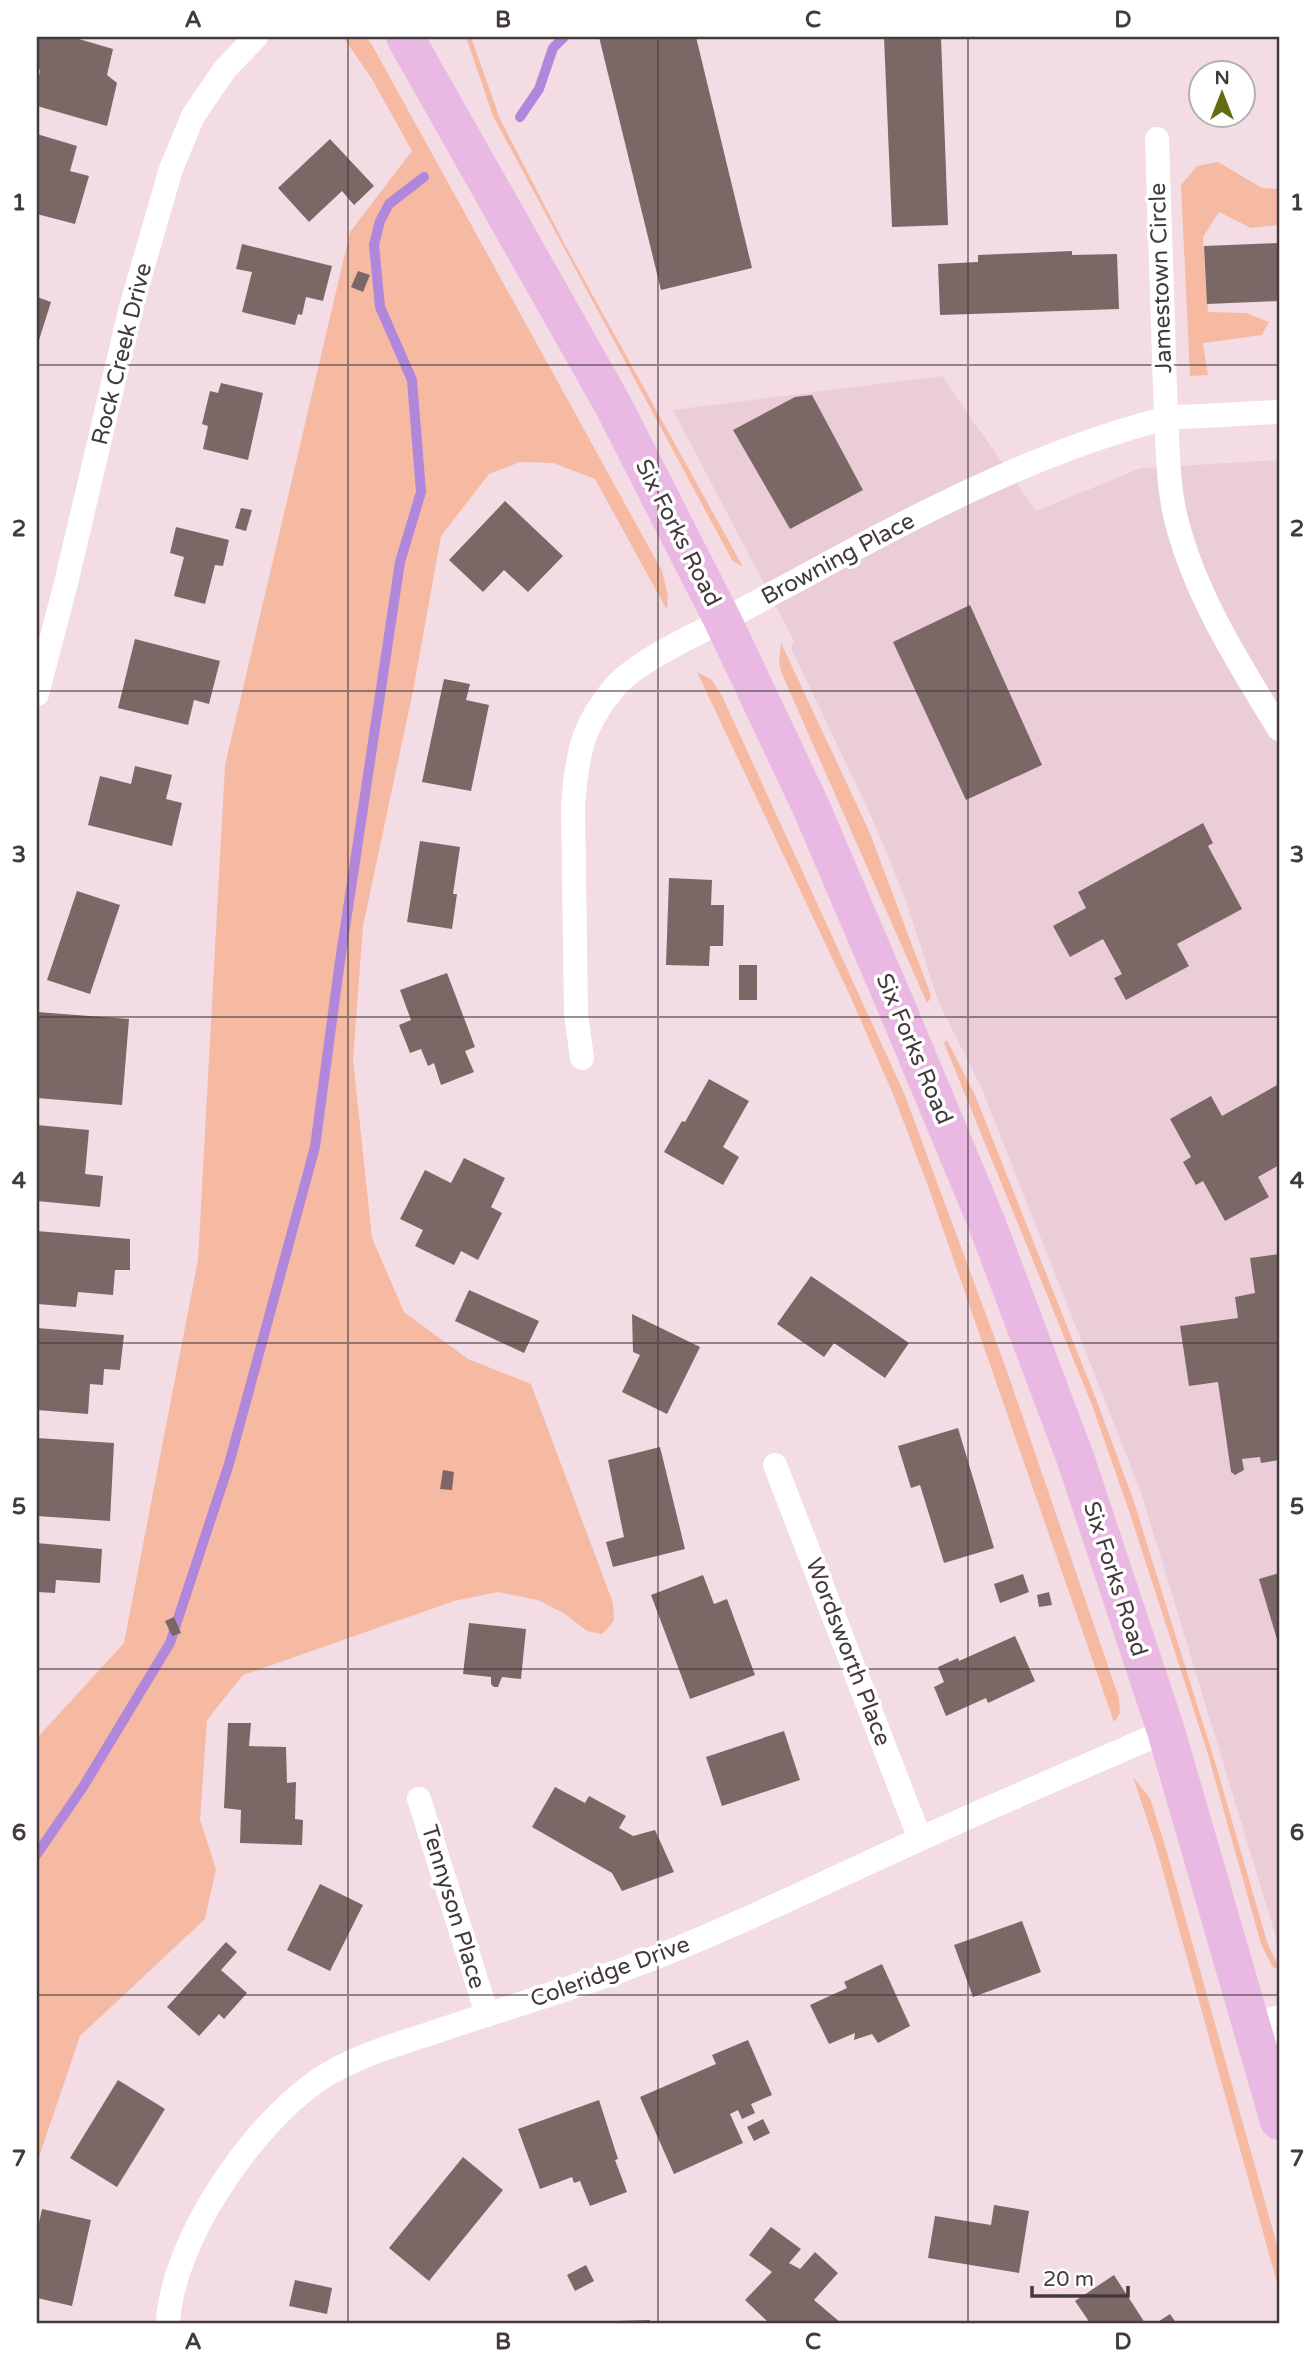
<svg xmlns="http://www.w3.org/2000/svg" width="1316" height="2360" font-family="'Varela Round',sans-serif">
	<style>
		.built { fill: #ebcdd8 }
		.green { fill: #f6baa3 }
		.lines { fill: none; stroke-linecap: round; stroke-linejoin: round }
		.stream { stroke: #b187db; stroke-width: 10 }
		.building { fill: #7c6767 }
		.street { stroke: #fff; stroke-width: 24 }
		.secondary { stroke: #fff; stroke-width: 37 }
		.primary { stroke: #e9b9e4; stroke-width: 38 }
		.grid { fill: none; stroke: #423a3d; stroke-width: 2; stroke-opacity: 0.55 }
		.labels { text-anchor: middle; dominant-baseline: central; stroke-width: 7; stroke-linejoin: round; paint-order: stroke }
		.street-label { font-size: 23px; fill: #423a3d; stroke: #fff }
		.neatline { fill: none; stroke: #423a3d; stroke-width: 2.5 }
		.grid-label { font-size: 23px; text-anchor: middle; font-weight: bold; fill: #423a3d }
	</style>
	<rect width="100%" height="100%" fill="#f3dce4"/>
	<polygon class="built" points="942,376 1036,511 1141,468 1279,460 1279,1947 1141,1492 982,1089 939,1003 905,898 873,820 791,648 794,641 673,410"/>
	<g class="green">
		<polygon points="343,37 365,37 371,43 662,571 668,596 667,610 595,479 553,463 520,462 489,474 441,536 413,691 363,926 353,1059 372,1238 404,1312 468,1359 531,1384 613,1603 614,1621 602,1634 587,1631 565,1614 538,1600 498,1592 454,1601 243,1675 207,1720 200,1820 216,1869 205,1919 80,2036 37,2163 37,1738 124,1643 198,1260 225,765 350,232 412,151 372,79"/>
		<polygon points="466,37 471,37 500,119 566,247 743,567 732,560 493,116"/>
		<polygon points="1218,162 1262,188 1279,189 1279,225 1251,228 1219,212 1203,237 1208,312 1246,313 1269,322 1262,335 1203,343 1208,375 1190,376 1181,185 1197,166"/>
		<polygon points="781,643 869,831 929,990 931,998 927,1003 782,674 779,664"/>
		<polygon points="697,672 712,680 722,696 904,1093 1008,1374 1119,1698 1120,1713 1114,1722 928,1186 893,1094 851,998"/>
		<polygon points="947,1040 975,1095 1096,1399 1133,1499 1215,1762 1267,1942 1278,1965 1275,1969 1272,1966 1261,1944 1207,1751 1129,1511 1092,1405 944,1043"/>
		<polygon points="1133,1777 1150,1798 1166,1849 1279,2252 1279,2290 1156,1846"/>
	</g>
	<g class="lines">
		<g class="stream">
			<polyline points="520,117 539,89 553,48 564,37"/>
			<polyline points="37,1854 83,1787 170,1643 229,1464 315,1147 339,968 400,562 421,492 412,380 380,307 374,245 380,221 389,204 424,177"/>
		</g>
	</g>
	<g class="building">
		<polygon points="37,37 72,37 113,49 107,75 117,83 107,126 37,106 37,88 40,71 37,63"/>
		<polygon points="599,37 696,37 752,268 661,290"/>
		<polygon points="884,37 941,37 948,225 892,227"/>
		<polygon points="37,134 77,146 70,171 89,176 75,224 37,214"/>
		<polygon points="330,139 374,186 354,205 342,191 309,222 278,188"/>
		<polygon points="1279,243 1279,301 1207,304 1204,246"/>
		<polygon points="242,244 332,266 323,301 306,297 302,315 298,314 295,325 242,312 252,272 236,269"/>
		<polygon points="1072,251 1072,255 1117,254 1119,309 940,315 938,264 978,262 978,255"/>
		<polygon points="358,271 370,275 363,292 351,287"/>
		<polygon points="37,297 51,302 39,340 37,339"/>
		<polygon points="221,383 263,393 248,460 203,449 208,426 202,424 210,391 218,393"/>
		<polygon points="812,395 863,490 790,529 733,430 795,397"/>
		<polygon points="505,501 563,556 528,592 504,570 483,592 449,560"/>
		<polygon points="241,508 252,510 246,531 235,528"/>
		<polygon points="176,527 229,540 223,566 215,565 205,604 174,596 184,557 170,553"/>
		<polygon points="970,605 1042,765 966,800 893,642"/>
		<polygon points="135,639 220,661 209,704 194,700 188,725 118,708"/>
		<polygon points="444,679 470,684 466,700 489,705 471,791 422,782"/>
		<polygon points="135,766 172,775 166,799 182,803 172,846 88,825 100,776 131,784"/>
		<polygon points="1203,823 1213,843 1208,846 1242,909 1177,944 1189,966 1126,1000 1114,978 1122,974 1103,939 1070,957 1053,926 1086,908 1078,892"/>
		<polygon points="420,841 460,847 453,894 457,894 452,929 407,922"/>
		<polygon points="669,878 712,880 711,905 724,905 723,946 710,946 709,966 666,965"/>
		<polygon points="77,891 120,905 90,994 47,980"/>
		<rect x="739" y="965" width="18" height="35"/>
		<polygon points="447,973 475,1047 465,1051 474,1072 441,1085 434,1063 428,1066 421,1049 410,1053 399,1025 411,1020 400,990"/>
		<polygon points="37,1012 129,1019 122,1105 37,1098"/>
		<polygon points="709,1079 749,1101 723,1147 739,1157 723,1185 664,1152 682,1121 685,1122"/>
		<polygon points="1279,1084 1279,1165 1258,1177 1269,1197 1225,1221 1203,1181 1196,1185 1183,1162 1191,1157 1170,1119 1211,1096 1222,1116"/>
		<polygon points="37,1125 89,1130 85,1174 103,1176 100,1207 37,1201"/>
		<polygon points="464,1158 505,1178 491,1207 502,1213 478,1260 461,1251 454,1265 415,1246 423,1230 400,1219 425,1170 451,1183"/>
		<polygon points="37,1231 130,1239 130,1270 115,1270 113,1295 78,1292 76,1307 37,1304"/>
		<polygon points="1279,1254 1279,1460 1261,1463 1260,1457 1242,1459 1244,1470 1235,1475 1231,1472 1218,1382 1189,1386 1180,1326 1238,1318 1235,1297 1255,1293 1250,1258"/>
		<polygon points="811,1276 909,1343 885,1378 834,1343 824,1357 777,1324"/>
		<polygon points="469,1290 539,1321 524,1353 455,1321"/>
		<polygon points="632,1314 700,1347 667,1414 622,1392 640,1355 633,1352"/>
		<polygon points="37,1328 124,1335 120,1370 104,1369 103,1385 90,1384 88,1414 37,1410 39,1370 37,1370"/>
		<polygon points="958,1428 994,1548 944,1563 920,1485 911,1488 898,1446"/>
		<polygon points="37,1438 114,1443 110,1521 37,1516"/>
		<polygon points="660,1447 685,1549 613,1567 606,1542 624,1537 608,1460"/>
		<polygon points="443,1470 454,1472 452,1490 440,1489"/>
		<polygon points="37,1543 102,1549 100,1583 56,1580 55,1593 37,1592"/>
		<polygon points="1279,1573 1279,1646 1259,1579"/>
		<polygon points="1023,1574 1029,1592 1000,1603 994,1584"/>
		<polygon points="703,1575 714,1604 727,1599 755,1675 690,1699 651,1595"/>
		<polygon points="1049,1592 1052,1605 1039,1607 1037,1595"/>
		<polygon points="174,1617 181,1633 172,1636 165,1621"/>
		<polygon points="469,1623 526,1629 521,1679 502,1677 498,1687 494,1687 491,1684 491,1677 463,1674"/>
		<polygon points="1015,1636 1035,1681 988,1703 986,1698 946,1716 934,1687 944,1682 938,1667 958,1658 959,1661"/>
		<polygon points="228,1723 251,1723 249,1746 286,1747 287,1783 296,1782 295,1819 303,1820 302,1845 240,1843 241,1810 224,1808"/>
		<polygon points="784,1731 800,1780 722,1806 706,1757"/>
		<polygon points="555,1787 585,1803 589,1796 626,1816 619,1828 633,1836 655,1830 674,1872 622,1891 612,1873 532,1827"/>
		<polygon points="320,1884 363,1905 330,1971 287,1950"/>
		<polygon points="1022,1921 1041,1972 973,1997 954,1945"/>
		<polygon points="226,1942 237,1952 221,1970 247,1993 224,2019 219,2014 199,2036 167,2007"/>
		<polygon points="882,1964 910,2026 878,2043 872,2034 854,2040 855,2033 829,2044 810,2005 847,1988 844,1982"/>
		<polygon points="748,2040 772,2095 751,2104 755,2113 742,2119 738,2110 730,2114 743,2143 674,2174 640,2097 716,2064 712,2055"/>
		<polygon points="118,2080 165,2109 117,2187 70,2158"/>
		<polygon points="599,2100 618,2159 615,2160 627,2192 590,2206 580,2181 574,2183 572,2177 540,2189 518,2129"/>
		<polygon points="763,2119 770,2133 754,2141 747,2127"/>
		<polygon points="463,2157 503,2190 429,2281 389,2248"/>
		<polygon points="994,2205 1029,2211 1019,2273 928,2258 935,2216 991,2225"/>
		<polygon points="42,2209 91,2220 72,2306 37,2298 37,2232"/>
		<polygon points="771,2227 801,2249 789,2263 800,2269 815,2252 838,2273 814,2300 841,2323 769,2323 745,2300 772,2272 749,2255"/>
		<polygon points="586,2265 594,2281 575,2291 567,2275"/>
		<polygon points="1114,2275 1145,2323 1090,2323 1075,2301"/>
		<polygon points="295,2280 332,2288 327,2314 289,2306"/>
		<polygon points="1170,2314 1176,2323 1156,2323"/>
		<polygon points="650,2320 650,2323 617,2323 617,2321"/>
	</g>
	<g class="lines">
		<g class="street">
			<path d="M 1157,139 L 1166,418 C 1168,451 1168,487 1176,519 C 1195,595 1238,662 1279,729"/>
			<polyline points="37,694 66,583 131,307 171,169 193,116 225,69 256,37"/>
			<path d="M 582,1058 L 576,1014 L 573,805 C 577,756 581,727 614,688 C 637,660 702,632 735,614 C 872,540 1011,458 1163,419 C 1175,416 1188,417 1200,416 C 1226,415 1253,413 1279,412"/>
			<polyline points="775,1465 920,1839"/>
			<polyline points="419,1799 487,2014"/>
			<path d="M 168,2323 C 172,2241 251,2127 317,2081 C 352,2057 395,2045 435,2032 C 508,2007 582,1986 654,1958 C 745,1922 832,1879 920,1839 C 1001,1802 1084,1767 1166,1731"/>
		</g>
		<polyline class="secondary" points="1254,2031 1279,2024"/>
		<polyline class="primary" points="405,37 613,405 723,621 811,807 897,1008 986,1221 1076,1460 1166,1731 1279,2121"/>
	</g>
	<path class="grid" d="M 348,37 L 348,2323M 658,37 L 658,2323M 968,37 L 968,2323M 37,365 L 1279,365M 37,691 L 1279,691M 37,1017 L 1279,1017M 37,1343 L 1279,1343M 37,1669 L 1279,1669M 37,1995 L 1279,1995"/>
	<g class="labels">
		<g class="street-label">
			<text transform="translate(1161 278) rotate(-92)">Jamestown Circle</text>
			<text transform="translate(122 354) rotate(-76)">Rock Creek Drive</text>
			<text transform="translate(678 533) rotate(63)">Six Forks Road</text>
			<text transform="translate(838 559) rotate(-28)">Browning Place</text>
			<text transform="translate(914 1049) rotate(67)">Six Forks Road</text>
			<text transform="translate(1115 1579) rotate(72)">Six Forks Road</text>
			<text transform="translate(848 1652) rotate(69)">Wordsworth Place</text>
			<text transform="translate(453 1907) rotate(73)">Tennyson Place</text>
			<text transform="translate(610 1972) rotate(-20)">Coleridge Drive</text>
		</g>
	</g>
	<rect width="1316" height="2360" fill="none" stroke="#ffffff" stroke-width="77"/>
	<g transform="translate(1222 94)"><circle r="33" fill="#ffffff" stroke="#b3b0b1" stroke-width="2"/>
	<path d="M0-5L12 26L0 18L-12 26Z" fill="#656b0e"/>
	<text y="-10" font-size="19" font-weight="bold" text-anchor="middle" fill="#423a3d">N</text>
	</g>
	<path d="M1032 2286v10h96v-10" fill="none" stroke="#423a3d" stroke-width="3.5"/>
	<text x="1043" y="2286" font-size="21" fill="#423a3d" stroke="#ffffff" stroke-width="5" paint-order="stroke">20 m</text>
	<rect x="38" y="38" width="1240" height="2284" class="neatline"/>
	<g class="grid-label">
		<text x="193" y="27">A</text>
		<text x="503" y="27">B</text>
		<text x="813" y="27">C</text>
		<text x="1123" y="27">D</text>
		<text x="19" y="210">1</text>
		<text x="1297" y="210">1</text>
		<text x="19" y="536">2</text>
		<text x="1297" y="536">2</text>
		<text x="19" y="862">3</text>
		<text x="1297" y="862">3</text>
		<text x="19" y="1188">4</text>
		<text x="1297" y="1188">4</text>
		<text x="19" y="1514">5</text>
		<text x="1297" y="1514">5</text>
		<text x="19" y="1840">6</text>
		<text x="1297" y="1840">6</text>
		<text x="19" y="2166">7</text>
		<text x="1297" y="2166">7</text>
		<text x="193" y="2349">A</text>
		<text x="503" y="2349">B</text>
		<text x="813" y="2349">C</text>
		<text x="1123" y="2349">D</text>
	</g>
</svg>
